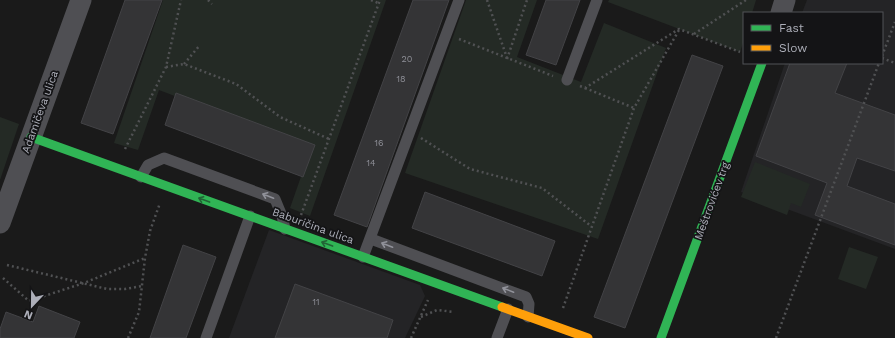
<svg xmlns="http://www.w3.org/2000/svg" width="895" height="338" font-family="'Work Sans',sans-serif">
	<style>
		.built { fill: #242426 }
		.green { fill: #242a25 }
		.building { fill: #343436; stroke: #434346 }
		.lines { fill: none; stroke-linecap: round; stroke-linejoin: round }
		.path { stroke: #505153; stroke-width: 2.5; stroke-dasharray: 2 3; stroke-linecap: butt }
		.lane { stroke: #4f4f53; stroke-width: 11 }
		.street { stroke: #4f4f53; stroke-width: 21 }
		.fast { stroke: #30b455; stroke-width: 9 }
		.slow { stroke: #ff9f0a; stroke-width: 9 }
		.oneway { stroke: #91929a }
		.oneway2 { stroke: #226436 }
		.labels { text-anchor: middle; dominant-baseline: central; stroke-width: 3.5; stroke-linejoin: round; paint-order: stroke }
		.number-label { font-size: 9px; fill: #8f9098 }
		.street-label { font-size: 11px; fill: #adafb9; stroke: #141416 }
	</style>
	<rect width="100%" height="100%" fill="#1a1a1a"/>
	<g class="built">
		<polygon points="807,0 895,0 895,249 741,192 785,63 882,63 882,13 802,13"/>
		<polygon points="269,230 420,285 425,296 405,338 229,338"/>
	</g>
	<g class="green">
		<polygon points="163,0 386,0 310,216 290,208 311,148 159,90 138,150 114,143"/>
		<polygon points="466,0 537,0 517,57 581,82 604,23 666,48 598,239 405,173"/>
		<polygon points="609,0 756,0 752,13 744,13 744,40 740,52 608,2"/>
		<polygon points="0,117 19,124 0,180"/>
		<polygon points="755,162 810,184 801,207 791,203 787,215 741,197"/>
		<polygon points="849,247 878,257 866,289 838,279"/>
	</g>
	<g class="building">
		<polygon points="125,0 162,0 113,134 81,123"/>
		<polygon points="413,0 449,0 367,227 334,215"/>
		<polygon points="546,0 580,0 556,65 526,55"/>
		<polygon points="692,55 723,66 625,328 594,317"/>
		<polygon points="790,63 847,63 835,93 895,115 895,171 857,158 847,186 895,204 895,245 815,215 827,183 756,156"/>
		<polygon points="176,93 315,145 303,177 165,125"/>
		<polygon points="425,192 555,241 542,276 412,228"/>
		<polygon points="183,245 216,257 186,338 150,338"/>
		<polygon points="295,284 393,320 387,338 275,338"/>
		<polygon points="39,306 80,322 74,338 0,338 0,329 6,312 33,322"/>
	</g>
	<g class="lines">
		<g class="path">
			<polyline points="208,0 212,4"/>
			<polyline points="371,0 378,3"/>
			<polyline points="487,0 507,58"/>
			<polyline points="694,34 746,0"/>
			<polyline points="459,39 553,76"/>
			<polyline points="882,56 895,22"/>
			<polyline points="882,58 895,63"/>
			<polyline points="507,59 527,0"/>
			<polyline points="184,64 200,45"/>
			<polyline points="166,67 184,64 236,84 280,117 329,139"/>
			<polyline points="580,86 585,88 679,29 740,52"/>
			<polyline points="585,88 634,108"/>
			<polyline points="421,138 470,169 542,188 591,226"/>
			<polyline points="125,149 166,67 181,0"/>
			<polyline points="301,215 380,0"/>
			<polyline points="7,265 107,289 125,289 142,286"/>
			<polyline points="3,278 29,301 84,283 145,258"/>
			<polyline points="563,308 634,108 679,30"/>
			<polyline points="421,317 437,310 454,312"/>
			<polyline points="128,338 139,312 145,258 150,231 160,203"/>
			<polyline points="411,338 428,300"/>
			<polyline points="776,338 879,63"/>
		</g>
		<g class="lane">
			<polyline points="567,80 597,0"/>
			<polyline points="141,177 148,165 164,158 275,199 282,216 285,229"/>
			<polyline points="371,239 526,297 529,304 528,317"/>
			<polyline points="363,257 459,0"/>
			<polyline points="206,338 250,216"/>
			<polyline points="497,338 508,309"/>
		</g>
		<g class="street">
			<polyline points="781,13 785,0"/>
			<polyline points="0,223 81,0"/>
		</g>
		<g class="fast">
			<polyline points="31,137 502,307"/>
			<polyline points="661,338 762,63"/>
		</g>
		<polyline class="slow" points="502,307 588,338"/>
	</g>
	<defs><path id="oneway-shaft" d="M-6 0H5M1.5-3L5.5 0L1.5 3" fill="none" stroke-width="1.6" stroke-linecap="round" stroke-linejoin="round"/></defs>
	<g class="oneway">
		<use href="#oneway-shaft" transform="translate(268 196) rotate(-159)"/>
		<use href="#oneway-shaft" transform="translate(387 245) rotate(-159)"/>
		<use href="#oneway-shaft" transform="translate(508 290) rotate(-159)"/>
	</g>
	<g class="oneway2">
		<use href="#oneway-shaft" transform="translate(204 200) rotate(-160)"/>
		<use href="#oneway-shaft" transform="translate(327 244) rotate(-160)"/>
	</g>
	<g class="labels">
		<g class="number-label">
			<text x="407" y="59">20</text>
			<text x="401" y="79">18</text>
			<text x="379" y="143">16</text>
			<text x="371" y="163">14</text>
			<text x="316" y="302">11</text>
		</g>
		<g class="street-label">
			<text transform="translate(40 112) rotate(-70)">Adamičeva ulica</text>
			<text transform="translate(712 201) rotate(-70)">Meštrovićev trg</text>
			<text transform="translate(313 226) rotate(20)">Baburičina ulica</text>
		</g>
	</g>
	<rect x="743" y="12" width="140" height="52" fill="#141416" stroke="#515257"/>
	<rect x="751" y="25" width="20" height="6" fill="#30b455" stroke="#515257"/>
	<text x="779" y="32" font-size="12" fill="#adafb9">Fast</text>
	<rect x="751" y="45" width="20" height="6" fill="#ff9f0a" stroke="#515257"/>
	<text x="779" y="52" font-size="12" fill="#adafb9">Slow</text>
	<g transform="translate(32 306) rotate(202)" stroke="#141416" stroke-width="3" paint-order="stroke">
	<path d="M0-3L7 15L0 10L-7 15Z" fill="#adafb9"/>
	<text y="-6" font-size="11" font-weight="bold" text-anchor="middle" fill="#adafb9">N</text>
	</g>
</svg>
